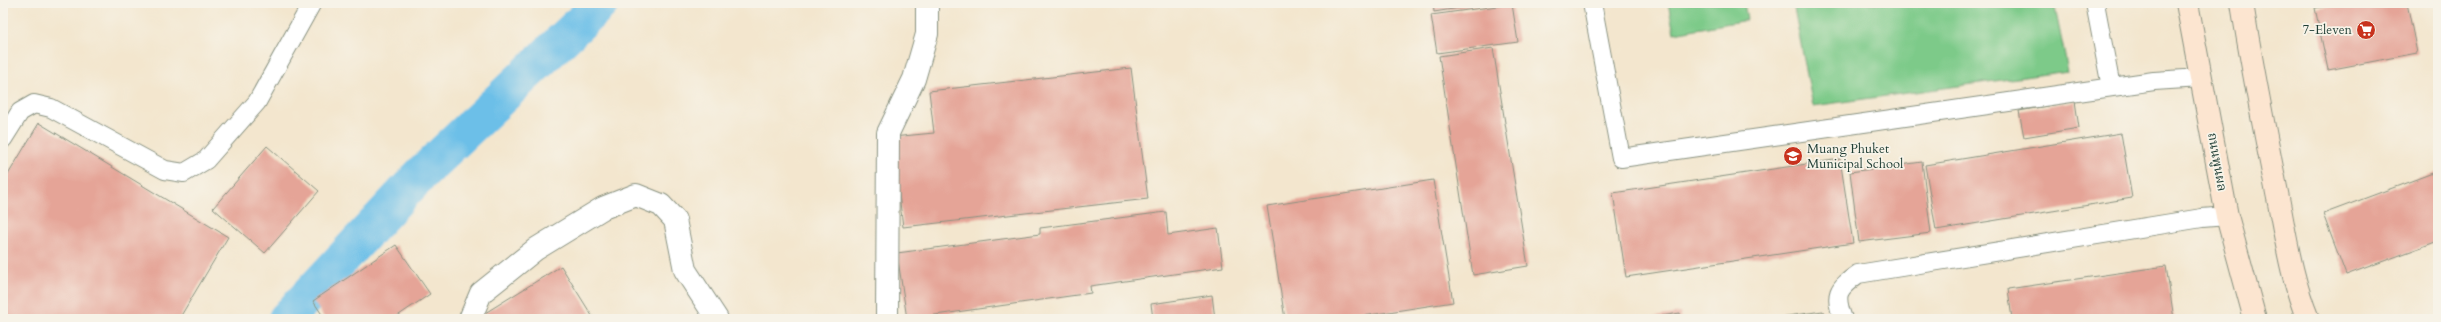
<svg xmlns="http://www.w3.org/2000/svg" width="2441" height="322" font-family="Cardo,'Noto Serif Thai',serif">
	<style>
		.green { fill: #7dca89; stroke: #4e845e }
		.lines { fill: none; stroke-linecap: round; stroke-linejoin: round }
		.canal { stroke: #6cbfe8; stroke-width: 36 }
		.building { fill: #e5a497 }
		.lane-casing { stroke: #899281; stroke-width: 20 }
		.street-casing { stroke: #899281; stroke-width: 24 }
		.secondary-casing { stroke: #899281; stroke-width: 24 }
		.lane { stroke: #fff; stroke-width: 18 }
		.street { stroke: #fff; stroke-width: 22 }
		.secondary { stroke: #fce5d0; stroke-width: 22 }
		.labels { text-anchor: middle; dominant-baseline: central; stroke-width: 3.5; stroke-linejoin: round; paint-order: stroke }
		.poi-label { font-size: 13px; fill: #1f3d34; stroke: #f7f3e8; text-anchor: end }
		.street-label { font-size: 13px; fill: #1f3d34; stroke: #f7f3e8 }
	</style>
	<rect width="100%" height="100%" fill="#f7f3e8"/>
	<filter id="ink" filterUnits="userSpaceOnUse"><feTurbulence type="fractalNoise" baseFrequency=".025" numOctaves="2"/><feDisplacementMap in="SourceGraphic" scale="8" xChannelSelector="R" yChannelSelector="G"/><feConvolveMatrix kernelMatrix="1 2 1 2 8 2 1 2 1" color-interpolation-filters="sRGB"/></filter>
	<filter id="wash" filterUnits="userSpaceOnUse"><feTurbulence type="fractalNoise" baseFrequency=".012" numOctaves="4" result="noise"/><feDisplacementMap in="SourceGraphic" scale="16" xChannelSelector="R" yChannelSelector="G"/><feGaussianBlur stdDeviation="0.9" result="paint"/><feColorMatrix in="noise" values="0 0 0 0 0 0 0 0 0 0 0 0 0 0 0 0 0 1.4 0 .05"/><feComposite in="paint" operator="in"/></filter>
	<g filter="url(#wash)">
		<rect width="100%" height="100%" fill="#f3e6ce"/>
		<g class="green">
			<polygon points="1668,3 1744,3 1747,20 1674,33"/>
			<polygon points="1793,3 2054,3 2068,71 1813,106"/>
		</g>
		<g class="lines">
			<polyline class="canal" points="286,319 422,173 601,3"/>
		</g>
		<g id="blocks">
			<g class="building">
				<polygon points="1433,3 1485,3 1485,4 1434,12"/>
				<polygon points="2349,3 2407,3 2417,53 2328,70 2315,8"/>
				<polygon points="1512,4 1518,42 1437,53 1431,15"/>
				<polygon points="1493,48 1528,266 1473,275 1439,56"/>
				<polygon points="1131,68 1148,199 903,227 892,137 934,133 929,91"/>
				<polygon points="2075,101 2079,128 2024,137 2019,111"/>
				<polygon points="39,123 228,237 179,319 3,319 3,183"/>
				<polygon points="2121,133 2132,198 1936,230 1925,165"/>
				<polygon points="267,146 319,191 265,253 213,208"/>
				<polygon points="1840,159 1853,243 1626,277 1613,193"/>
				<polygon points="1922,162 1931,233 1859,242 1850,172"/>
				<polygon points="2438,171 2438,241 2346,275 2323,214"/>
				<polygon points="1433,180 1453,302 1344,319 1285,319 1267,206"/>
				<polygon points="1166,212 1168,235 1218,228 1223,267 1090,286 1091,293 907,319 897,253 1040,234 1040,228"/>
				<polygon points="396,245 430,294 393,319 325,319 313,301"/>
				<polygon points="561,266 594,319 477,318"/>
				<polygon points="2166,266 2174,319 2012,319 2008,289"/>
				<polygon points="1212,295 1215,319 1153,319 1151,304"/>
				<polygon points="1823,311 1824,319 1773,319 1773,318"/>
				<polygon points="1680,313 1681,319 1650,319 1650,318"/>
			</g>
		</g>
	</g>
	<g filter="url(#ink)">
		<use href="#blocks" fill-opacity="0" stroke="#899281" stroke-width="1"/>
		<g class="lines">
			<g class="lane-casing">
				<g id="lane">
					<polyline points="1592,3 1621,158 2154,81 2201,78"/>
					<polyline points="2095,3 2111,87"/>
					<polyline points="3,139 20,112 34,104 51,108 165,170 184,173 206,160 257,102 312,3"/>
					<path d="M 1843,319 C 1834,294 1837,289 1858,274 L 2202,218 L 2227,216"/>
				</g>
			</g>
			<g class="street-casing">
				<g id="street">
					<polyline points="470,319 481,293 536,249 603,208 636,195 661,205 675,220 685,270 717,319"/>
					<polyline points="887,319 888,133 914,79 927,34 927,3"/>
				</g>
			</g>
			<g class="secondary-casing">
				<g id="secondary">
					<polyline points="2187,3 2227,216 2255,319"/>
					<path d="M 2242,3 C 2252,68 2265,133 2278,198 C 2286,239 2292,281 2308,319"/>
				</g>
			</g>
			<use href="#lane" class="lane"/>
			<use href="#street" class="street"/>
			<use href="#secondary" class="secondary"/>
		</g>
	</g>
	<defs>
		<g id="supermarket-disc" transform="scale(1)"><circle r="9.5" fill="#c8321e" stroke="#f7f3e8"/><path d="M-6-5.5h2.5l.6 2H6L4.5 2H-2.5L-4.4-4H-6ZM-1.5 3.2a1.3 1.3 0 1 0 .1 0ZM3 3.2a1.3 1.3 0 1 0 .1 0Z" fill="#fff"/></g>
		<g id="school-disc" transform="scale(1)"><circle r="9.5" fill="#c8321e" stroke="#f7f3e8"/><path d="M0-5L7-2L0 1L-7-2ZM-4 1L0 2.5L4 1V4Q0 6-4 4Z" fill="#fff"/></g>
	</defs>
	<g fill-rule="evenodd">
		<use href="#supermarket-disc" x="2366" y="30"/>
		<use href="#school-disc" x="1793" y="156"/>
	</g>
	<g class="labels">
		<g class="poi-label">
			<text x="2352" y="30">7-Eleven</text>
			<text x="1807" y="149" text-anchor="start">Muang Phuket<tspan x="1807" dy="15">Municipal School</tspan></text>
		</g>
		<g class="street-label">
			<text transform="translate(2217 162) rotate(80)">ถนนพูนผล</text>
		</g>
	</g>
	<rect width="2441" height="322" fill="none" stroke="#f7f3e8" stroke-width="16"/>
</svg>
